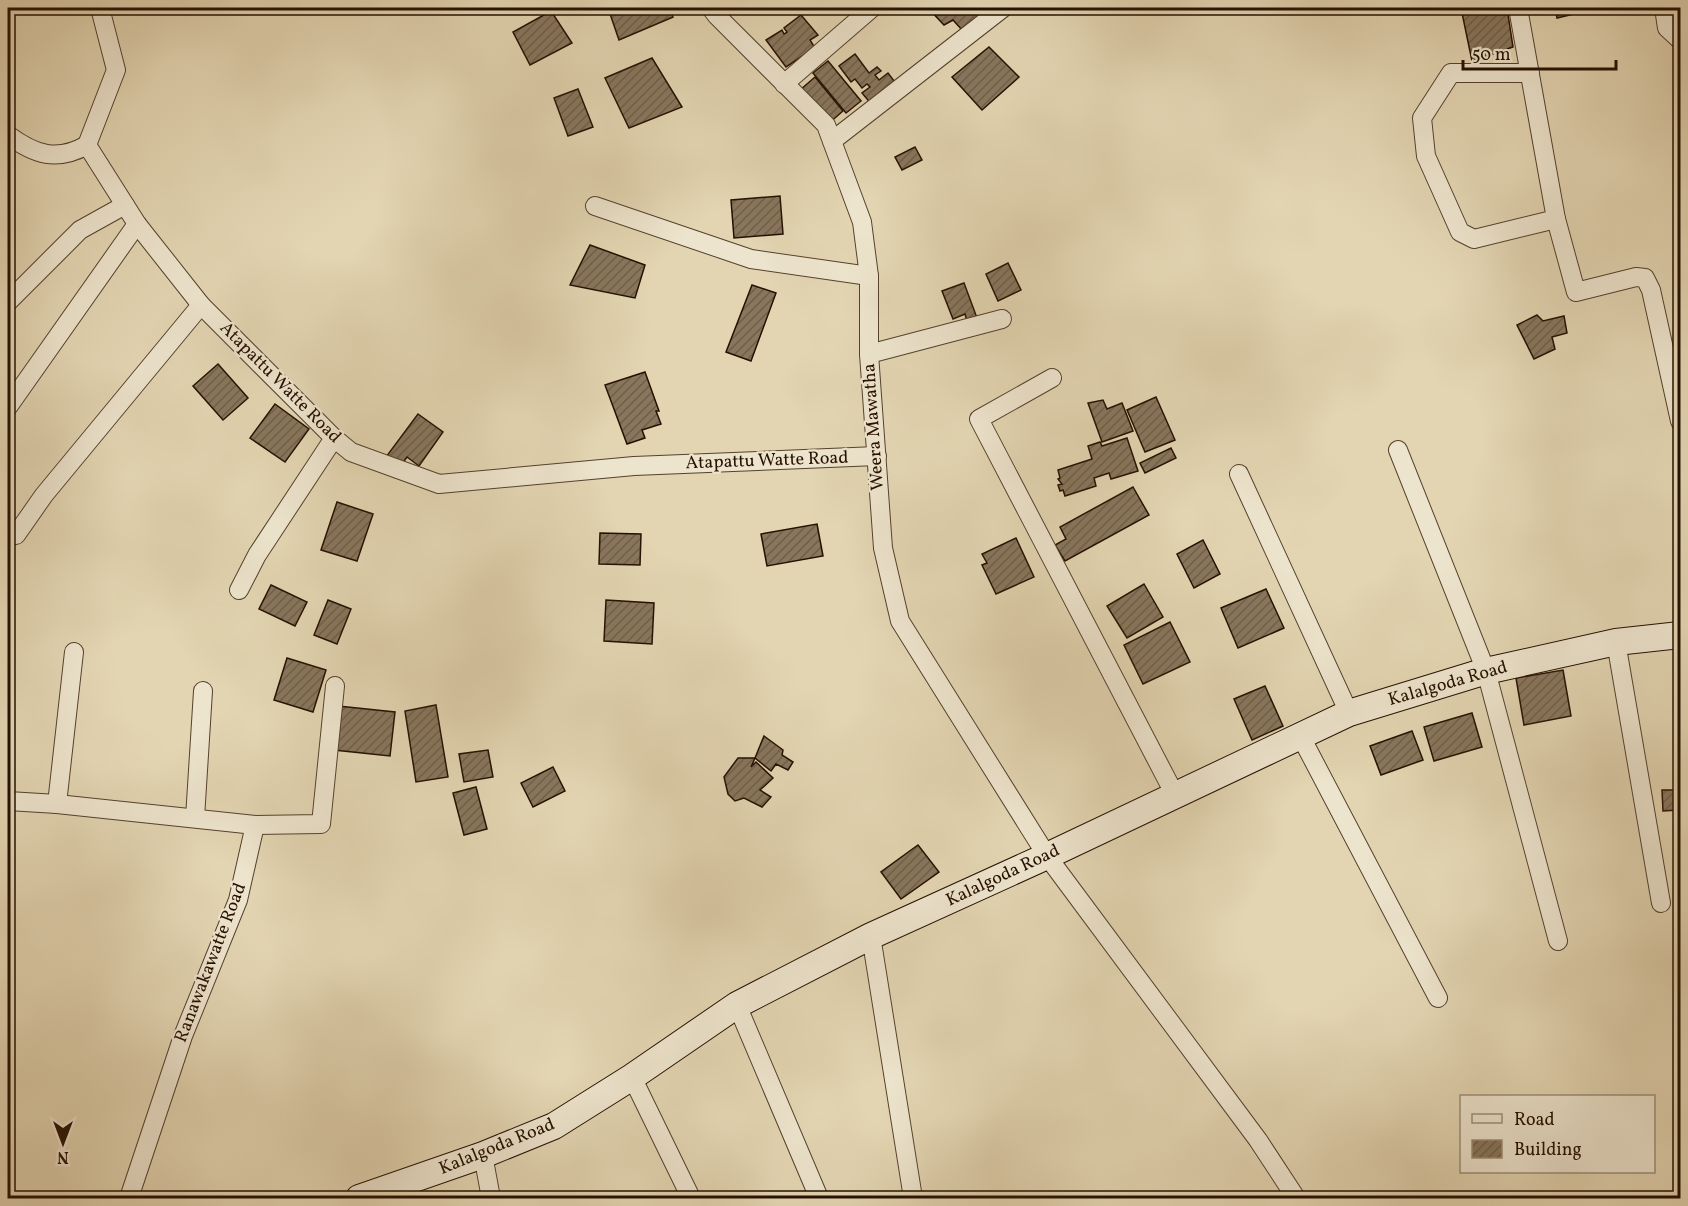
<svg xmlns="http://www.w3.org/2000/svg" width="1688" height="1206" font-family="Vollkorn,serif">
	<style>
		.building { fill: url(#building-hatch); stroke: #251001; stroke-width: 1.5 }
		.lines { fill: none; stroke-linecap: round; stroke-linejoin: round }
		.street-casing { stroke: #54412d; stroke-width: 20 }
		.secondary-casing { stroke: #251001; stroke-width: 28 }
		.street { stroke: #ede4cd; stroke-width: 18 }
		.secondary { stroke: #ede4cd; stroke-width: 26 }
		.labels { text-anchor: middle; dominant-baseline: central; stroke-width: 4.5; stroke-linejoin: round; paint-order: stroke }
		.street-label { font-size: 18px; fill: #251001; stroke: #ede4cd }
	</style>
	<defs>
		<pattern id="building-hatch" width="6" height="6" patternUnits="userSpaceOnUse" patternTransform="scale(1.5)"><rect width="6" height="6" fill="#88765d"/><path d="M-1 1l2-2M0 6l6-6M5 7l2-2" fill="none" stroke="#6f5f4a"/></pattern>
	</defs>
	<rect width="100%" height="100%" fill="#e3d5b2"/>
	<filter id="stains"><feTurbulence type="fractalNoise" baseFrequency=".00333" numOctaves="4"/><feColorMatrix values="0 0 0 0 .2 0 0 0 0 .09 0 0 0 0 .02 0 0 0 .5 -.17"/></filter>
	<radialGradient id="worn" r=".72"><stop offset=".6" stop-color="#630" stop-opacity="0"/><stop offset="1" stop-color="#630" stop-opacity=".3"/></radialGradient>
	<g class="building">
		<polygon points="608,8 669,8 673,17 619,40"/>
		<polygon points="928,8 994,8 963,31 953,20 944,25"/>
		<polygon points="1477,8 1507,8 1513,47 1472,61 1462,13"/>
		<polygon points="1555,8 1591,8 1591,10 1557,18"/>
		<polygon points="551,11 572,43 530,65 513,32"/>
		<polygon points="801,15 818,35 810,40 815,48 786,67 766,40 782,30 784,34 787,32 784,28"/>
		<polygon points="989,47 1019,77 982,110 952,77"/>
		<polygon points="855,54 869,73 877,67 881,71 875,75 879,80 888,73 898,86 872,105 862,93 870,87 867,84 862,88 855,79 851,82 839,66"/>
		<polygon points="652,58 682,107 629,128 605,78"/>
		<polygon points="828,61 861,101 846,113 813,73"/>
		<polygon points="815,77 843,111 828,124 800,90"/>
		<polygon points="578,89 593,127 568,136 554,98"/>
		<polygon points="915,147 922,160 902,170 895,157"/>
		<polygon points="780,196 783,234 734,238 731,200"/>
		<polygon points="590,245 645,265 635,298 570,285"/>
		<polygon points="1008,263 1021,290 998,301 986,274"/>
		<polygon points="964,283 977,318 967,321 965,314 953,319 942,291"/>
		<polygon points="752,285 776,293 751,361 726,352"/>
		<polygon points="1537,315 1543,321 1564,316 1567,333 1552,337 1555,349 1534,359 1517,325"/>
		<polygon points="218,364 248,398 223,420 193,386"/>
		<polygon points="645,372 659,411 656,411 661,424 642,430 645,438 627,444 605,385"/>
		<polygon points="1156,397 1175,440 1145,452 1127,410"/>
		<polygon points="1103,400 1107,409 1122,403 1133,431 1102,442 1088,403"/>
		<polygon points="275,404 309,429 285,462 250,438"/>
		<polygon points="418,414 443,432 419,466 407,457 400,467 386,457"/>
		<polygon points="1127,438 1138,471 1111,479 1109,473 1094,478 1096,486 1065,496 1063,490 1060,491 1058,485 1062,484 1058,479 1060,478 1058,470 1092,459 1088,446 1100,442 1102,446"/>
		<polygon points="1171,448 1176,458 1145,473 1140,463"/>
		<polygon points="1133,487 1149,515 1065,561 1055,545 1066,539 1060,527"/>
		<polygon points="337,502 373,514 357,561 321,550"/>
		<polygon points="817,524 823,556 767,566 761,534"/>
		<polygon points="600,533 641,534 640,565 599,564"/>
		<polygon points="1016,538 1034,577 996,594 982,565 987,563 982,554"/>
		<polygon points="1203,540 1220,574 1194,588 1177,554"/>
		<polygon points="1144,584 1163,617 1127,638 1107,606"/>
		<polygon points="271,585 307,602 295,626 259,609"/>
		<polygon points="1266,589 1284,628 1238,648 1221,608"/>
		<polygon points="328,600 351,609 337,644 314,635"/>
		<polygon points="606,600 654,603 652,644 604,641"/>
		<polygon points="1170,622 1190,662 1143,684 1124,645"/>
		<polygon points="287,658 326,670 313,712 274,700"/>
		<polygon points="1563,670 1571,716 1524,725 1516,678"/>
		<polygon points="1265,686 1283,726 1252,740 1234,699"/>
		<polygon points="436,705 448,777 416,782 405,711"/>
		<polygon points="338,706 395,712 390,756 334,750"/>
		<polygon points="1472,713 1482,747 1434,761 1424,727"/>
		<polygon points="1412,731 1423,760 1381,775 1370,746"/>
		<polygon points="764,736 783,750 782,755 793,762 788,770 776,764 771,771 755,758"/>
		<polygon points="488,750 493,777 464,782 459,754"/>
		<polygon points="738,758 755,758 751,767 756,762 773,778 760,790 771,797 762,807 744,798 735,801 728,794 724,777"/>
		<polygon points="553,767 565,791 533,807 521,783"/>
		<polygon points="476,787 487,829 464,835 453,793"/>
		<polygon points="1662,790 1680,790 1680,804 1678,804 1678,810 1663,811"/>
		<polygon points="918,845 939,872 901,899 881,872"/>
	</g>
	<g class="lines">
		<g class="street-casing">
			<g id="street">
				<polyline points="100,8 116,70 87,145 137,224 201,305 334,438 351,452 439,484 634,466 877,456"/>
				<polyline points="711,8 717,16 826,125 862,222 869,276 869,354 883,548 900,621 1047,856 1258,1140 1296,1198"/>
				<polyline points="1518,8 1556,219 1576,292 1636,277 1645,278 1651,290 1680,421"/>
				<polyline points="1664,8 1667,28 1680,40"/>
				<polyline points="1530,73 1451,73 1422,118 1426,156 1460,232 1474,239 1556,219"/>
				<polyline points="784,84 872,8"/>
				<path d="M 8,135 C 35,155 57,162 87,145"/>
				<polyline points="832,141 1003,8"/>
				<polyline points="595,206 751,259 869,276"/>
				<polyline points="8,302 80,230 125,205"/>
				<polyline points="869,354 1002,319"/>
				<polyline points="1052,378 979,419 1175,795"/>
				<polyline points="8,407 137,224"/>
				<polyline points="1398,450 1486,671 1558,941"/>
				<polyline points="1239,474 1349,713"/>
				<polyline points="16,535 44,495 201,305"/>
				<polyline points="239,590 257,555 334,438"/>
				<polyline points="1616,642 1661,903"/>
				<polyline points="1300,735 1438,998"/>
				<polyline points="8,801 57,804 255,825 238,900 183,1036 129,1198"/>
				<polyline points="57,804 74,652"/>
				<polyline points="195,818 203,691"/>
				<polyline points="255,825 321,824 335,686"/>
				<polyline points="871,936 913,1198"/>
				<polyline points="737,1005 819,1198"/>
				<polyline points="632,1077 691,1198"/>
				<polyline points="483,1155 491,1198"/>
			</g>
		</g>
		<g class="secondary-casing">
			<polyline id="secondary" points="359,1198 483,1155 554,1126 632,1077 737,1005 871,936 1047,856 1349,713 1486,671 1616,642 1680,635"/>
		</g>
		<use href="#street" class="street"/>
		<use href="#secondary" class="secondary"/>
	</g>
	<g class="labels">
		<g class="street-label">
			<text transform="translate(280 383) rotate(45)">Atapattu Watte Road</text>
			<text transform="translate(874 427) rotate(-94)">Weera Mawatha</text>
			<text transform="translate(767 461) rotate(-2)">Atapattu Watte Road</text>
			<text transform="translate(1448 684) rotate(-16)">Kalalgoda Road</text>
			<text transform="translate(1003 876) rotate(-25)">Kalalgoda Road</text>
			<text transform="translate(211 963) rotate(-69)">Ranawakawatte Road</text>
			<text transform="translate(497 1147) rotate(-22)">Kalalgoda Road</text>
		</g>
	</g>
	<rect width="1688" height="1206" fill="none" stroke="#e3d5b2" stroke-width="30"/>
	<rect x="9" y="9" width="1670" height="1188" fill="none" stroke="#251001" stroke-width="3"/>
	<rect x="15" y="15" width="1658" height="1176" fill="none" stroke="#251001" stroke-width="1.5"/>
	<rect x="1460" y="1095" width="195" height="78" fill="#ede4cd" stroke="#9d8f7b" stroke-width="1.5"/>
	<rect x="1472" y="1114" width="30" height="9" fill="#ede4cd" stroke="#9d8f7b" stroke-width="1.5"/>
	<text x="1514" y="1125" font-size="18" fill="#251001">Road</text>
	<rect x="1472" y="1140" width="30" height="18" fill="url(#building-hatch)" stroke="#9d8f7b" stroke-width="1.5"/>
	<text x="1514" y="1155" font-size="18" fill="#251001">Building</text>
	<g transform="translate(63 1143) rotate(180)" stroke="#ede4cd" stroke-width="4.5" paint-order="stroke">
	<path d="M0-4.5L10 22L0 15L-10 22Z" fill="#251001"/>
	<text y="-9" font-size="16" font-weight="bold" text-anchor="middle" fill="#251001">N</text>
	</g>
	<path d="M1463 60v9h153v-9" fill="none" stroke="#251001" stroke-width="3"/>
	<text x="1472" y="60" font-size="18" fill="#251001" stroke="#ede4cd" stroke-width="4.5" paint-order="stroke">50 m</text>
	<rect width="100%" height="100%" filter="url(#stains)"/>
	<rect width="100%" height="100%" fill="url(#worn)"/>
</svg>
